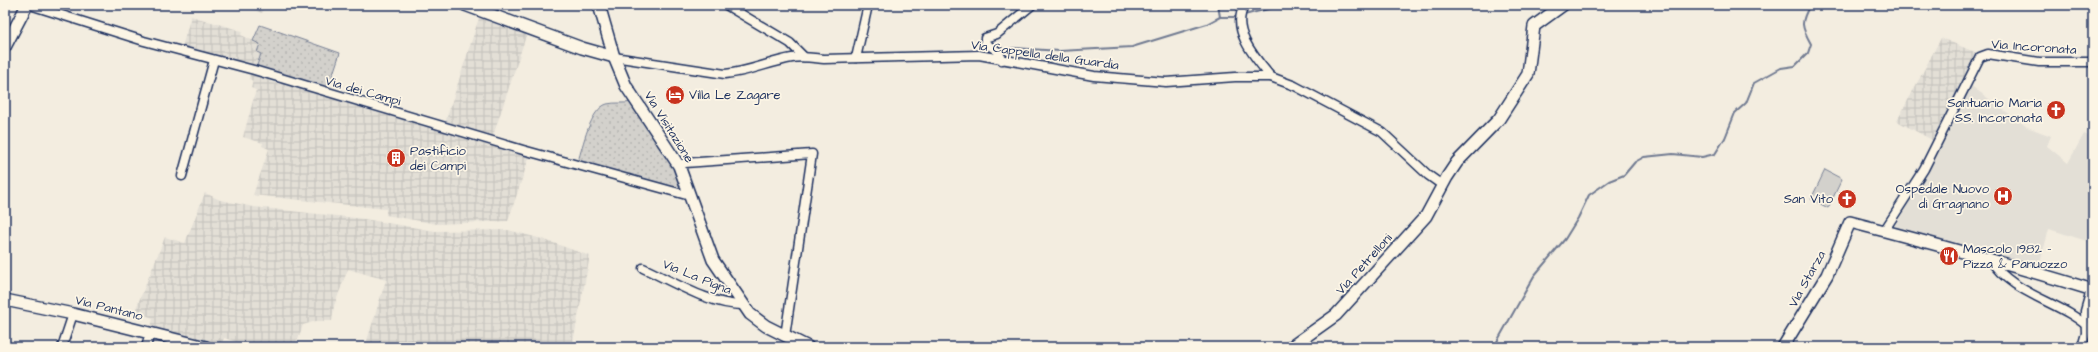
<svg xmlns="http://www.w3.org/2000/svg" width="2098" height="352" font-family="'Architects Daughter',sans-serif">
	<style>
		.built { fill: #e3dfd6 }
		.industrial { fill: url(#industrial-grid) }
		.grass { fill: url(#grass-dots); stroke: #778095 }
		.pitch { fill: #d3d1cc; stroke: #778095 }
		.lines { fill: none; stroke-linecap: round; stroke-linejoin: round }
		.stream { stroke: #707a91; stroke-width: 2 }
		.street-casing { stroke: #1b2f5e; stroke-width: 11 }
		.secondary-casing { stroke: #1b2f5e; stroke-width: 14 }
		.street { stroke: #fcf5e5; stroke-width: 8 }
		.secondary { stroke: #fcf5e5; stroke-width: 11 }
		.labels { text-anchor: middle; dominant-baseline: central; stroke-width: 3.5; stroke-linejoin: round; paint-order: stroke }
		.street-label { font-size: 13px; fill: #1b2f5e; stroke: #fcf5e5 }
		.poi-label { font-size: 13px; fill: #1b2f5e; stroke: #fcf5e5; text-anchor: start }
	</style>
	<defs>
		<pattern id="industrial-grid" width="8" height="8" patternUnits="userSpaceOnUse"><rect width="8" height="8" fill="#e3dfd6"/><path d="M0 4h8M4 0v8" fill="none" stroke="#c2c0ba"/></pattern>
		<pattern id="grass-dots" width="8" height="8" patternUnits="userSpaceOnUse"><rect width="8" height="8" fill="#d3d1cc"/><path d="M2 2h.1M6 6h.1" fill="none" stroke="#b5b4b2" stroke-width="1.8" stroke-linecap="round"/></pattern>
	</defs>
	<rect width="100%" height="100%" fill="#f3ede0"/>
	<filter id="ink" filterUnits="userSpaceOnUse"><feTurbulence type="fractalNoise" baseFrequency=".025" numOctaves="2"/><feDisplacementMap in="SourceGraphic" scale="8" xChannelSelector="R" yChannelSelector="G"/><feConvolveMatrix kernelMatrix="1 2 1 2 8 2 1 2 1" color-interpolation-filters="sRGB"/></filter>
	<g filter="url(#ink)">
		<polygon class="built" points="1970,85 2027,127 2051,136 2047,146 2068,163 2084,134 2093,138 2093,243 2049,229 2039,267 1963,244 1894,228 1935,155"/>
		<g class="industrial">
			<polygon points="241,5 265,5 262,13"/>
			<polygon points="480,15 493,20 494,23 500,26 502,23 527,33 493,136 445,123"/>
			<polygon points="191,16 242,31 241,35 260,44 261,54 256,68 182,47"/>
			<polygon points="1941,38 1977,53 1934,141 1897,121"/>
			<polygon points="251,71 263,75 271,82 281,85 283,81 343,99 342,101 375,112 409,121 410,119 530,155 508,221 437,224 386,215 386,209 253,195 269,149 262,146 263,143 243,137 256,90 251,88 253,81 249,79"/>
			<polygon points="205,193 220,200 254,207 364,219 435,231 508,230 542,239 590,256 572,347 365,347 386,280 348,269 334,306 332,321 316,321 303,325 295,347 235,347 237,342 224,338 221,346 151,328 153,318 135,311 165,237 185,243"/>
		</g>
		<g class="grass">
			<polygon points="260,25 340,53 328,89 256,68 261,54 257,52 260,44 253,41"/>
			<path d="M 632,102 L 675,166 L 684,191 L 578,161 C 583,146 590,109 607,104 C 615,102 624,104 632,102 Z"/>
		</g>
		<polygon class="pitch" points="1825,170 1842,179 1828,208 1811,199"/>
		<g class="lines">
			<g class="stream">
				<polyline points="1218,5 1220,17"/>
				<polyline points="1244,15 1284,5"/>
				<polyline points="1000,51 1014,48 1060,51 1132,47 1207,24 1220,17 1238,17"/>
				<path d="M 1494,347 L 1534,276 L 1565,239 L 1578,218 L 1589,195 L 1609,181 L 1624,175 L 1635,162 L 1644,157 L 1673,154 L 1702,157 L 1715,154 L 1725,138 L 1735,113 L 1746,103 L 1754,83 L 1781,68 L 1795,66 L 1808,53 L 1811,44 C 1801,26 1800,23 1810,5"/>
			</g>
			<g class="street-casing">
				<g id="street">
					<polyline points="30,5 144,41 254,70 523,150 690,196"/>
					<polyline points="726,5 790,43 804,57"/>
					<path d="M 1245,5 C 1229,29 1256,59 1271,77"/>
					<path d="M 614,57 L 725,74 C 749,72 769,62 792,58 C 803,56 813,58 824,59 L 979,55 L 1094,76 L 1166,82 L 1235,77 L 1271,77 L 1295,86 L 1382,132 L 1428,175 L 1442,185"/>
					<polyline points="856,58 868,5"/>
					<polyline points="1002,60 999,52 985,43 985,38 997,34 1032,5"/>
					<polyline points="679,166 685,163 812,154 785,336"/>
					<polyline points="182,176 214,60"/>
					<polyline points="1884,231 1924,169 1980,57 1988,54 2039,62 2093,62"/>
					<path d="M 1990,259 C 2013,297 2065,301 2093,332"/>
					<path d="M 643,268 C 672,281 712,306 744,305"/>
					<polyline points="62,347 73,314"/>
					<polyline points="146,347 150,333"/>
					<polyline points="2082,347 2086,333 2085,311 2093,283"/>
				</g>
			</g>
			<g class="secondary-casing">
				<g id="secondary">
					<polyline points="465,5 582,48 614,57"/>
					<polyline points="599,5 614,57 626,86 679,166 713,260 750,314 766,326 808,347"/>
					<polyline points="5,47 27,5"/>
					<polyline points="5,300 73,314 206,347"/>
					<polyline points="1291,347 1336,315 1426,216 1447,177 1457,162 1499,119 1528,74 1534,26 1563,5"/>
					<path d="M 1783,347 L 1827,275 L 1850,222 C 1932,243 2012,265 2093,290"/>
				</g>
			</g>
			<use href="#street" class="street"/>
			<use href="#secondary" class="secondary"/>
		</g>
	</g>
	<defs>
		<g id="hotel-disc" transform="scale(1)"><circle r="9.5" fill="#c8321e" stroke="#fcf5e5"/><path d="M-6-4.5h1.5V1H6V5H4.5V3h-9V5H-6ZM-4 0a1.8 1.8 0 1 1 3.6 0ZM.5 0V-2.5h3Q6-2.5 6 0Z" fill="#fff"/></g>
		<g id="church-disc" transform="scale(1)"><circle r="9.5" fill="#c8321e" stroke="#fcf5e5"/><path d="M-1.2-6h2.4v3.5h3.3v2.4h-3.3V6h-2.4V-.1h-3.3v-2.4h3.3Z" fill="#fff"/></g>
		<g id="building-disc" transform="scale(1)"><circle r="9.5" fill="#c8321e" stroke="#fcf5e5"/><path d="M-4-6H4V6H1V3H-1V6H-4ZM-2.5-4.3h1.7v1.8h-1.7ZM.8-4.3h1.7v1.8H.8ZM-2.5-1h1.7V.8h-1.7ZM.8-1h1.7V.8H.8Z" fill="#fff"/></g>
		<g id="hospital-disc" transform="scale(1)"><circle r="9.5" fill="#c8321e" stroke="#fcf5e5"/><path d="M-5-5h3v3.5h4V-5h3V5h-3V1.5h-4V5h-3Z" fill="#fff"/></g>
		<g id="restaurant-disc" transform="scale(1)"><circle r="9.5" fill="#c8321e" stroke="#fcf5e5"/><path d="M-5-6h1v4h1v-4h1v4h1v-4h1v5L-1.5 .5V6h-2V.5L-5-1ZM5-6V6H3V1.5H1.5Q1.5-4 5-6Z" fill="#fff"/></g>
	</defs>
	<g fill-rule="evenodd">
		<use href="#hotel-disc" x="675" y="95"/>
		<use href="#church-disc" x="2056" y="110"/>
		<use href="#building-disc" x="396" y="158"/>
		<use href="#hospital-disc" x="2003" y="196"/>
		<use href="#church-disc" x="1847" y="199"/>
		<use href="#restaurant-disc" x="1949" y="256"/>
	</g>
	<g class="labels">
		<g class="street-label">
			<text transform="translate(2034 47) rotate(4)">Via Incoronata</text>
			<text transform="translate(1045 55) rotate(8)">Via Cappella della Guardia</text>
			<text transform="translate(363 91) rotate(16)">Via dei Campi</text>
			<text transform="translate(669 127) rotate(58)">Via Visitazione</text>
			<text transform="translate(1364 264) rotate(-48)">Via Petrelloni</text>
			<text transform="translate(697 277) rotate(22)">Via La Pigna</text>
			<text transform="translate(1807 279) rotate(-61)">Via Starza</text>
			<text transform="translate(109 308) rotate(14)">Via Pantano</text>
		</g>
		<g class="poi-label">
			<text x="689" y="95">Villa Le Zagare</text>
			<text x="2042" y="103" text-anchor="end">Santuario Maria<tspan x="2042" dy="15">SS. Incoronata</tspan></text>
			<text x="410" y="151">Pastificio<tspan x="410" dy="15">dei Campi</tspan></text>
			<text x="1989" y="189" text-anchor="end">Ospedale Nuovo<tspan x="1989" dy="15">di Gragnano</tspan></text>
			<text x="1833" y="199" text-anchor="end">San Vito</text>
			<text x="1963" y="249">Mascolo 1982 -<tspan x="1963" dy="15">Pizza &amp; Panuozzo</tspan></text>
		</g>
	</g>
	<rect width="2098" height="352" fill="none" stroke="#fcf5e5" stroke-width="20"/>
	<rect x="10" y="10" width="2078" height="332" fill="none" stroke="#1b2f5e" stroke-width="1.5" filter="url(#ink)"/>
</svg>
